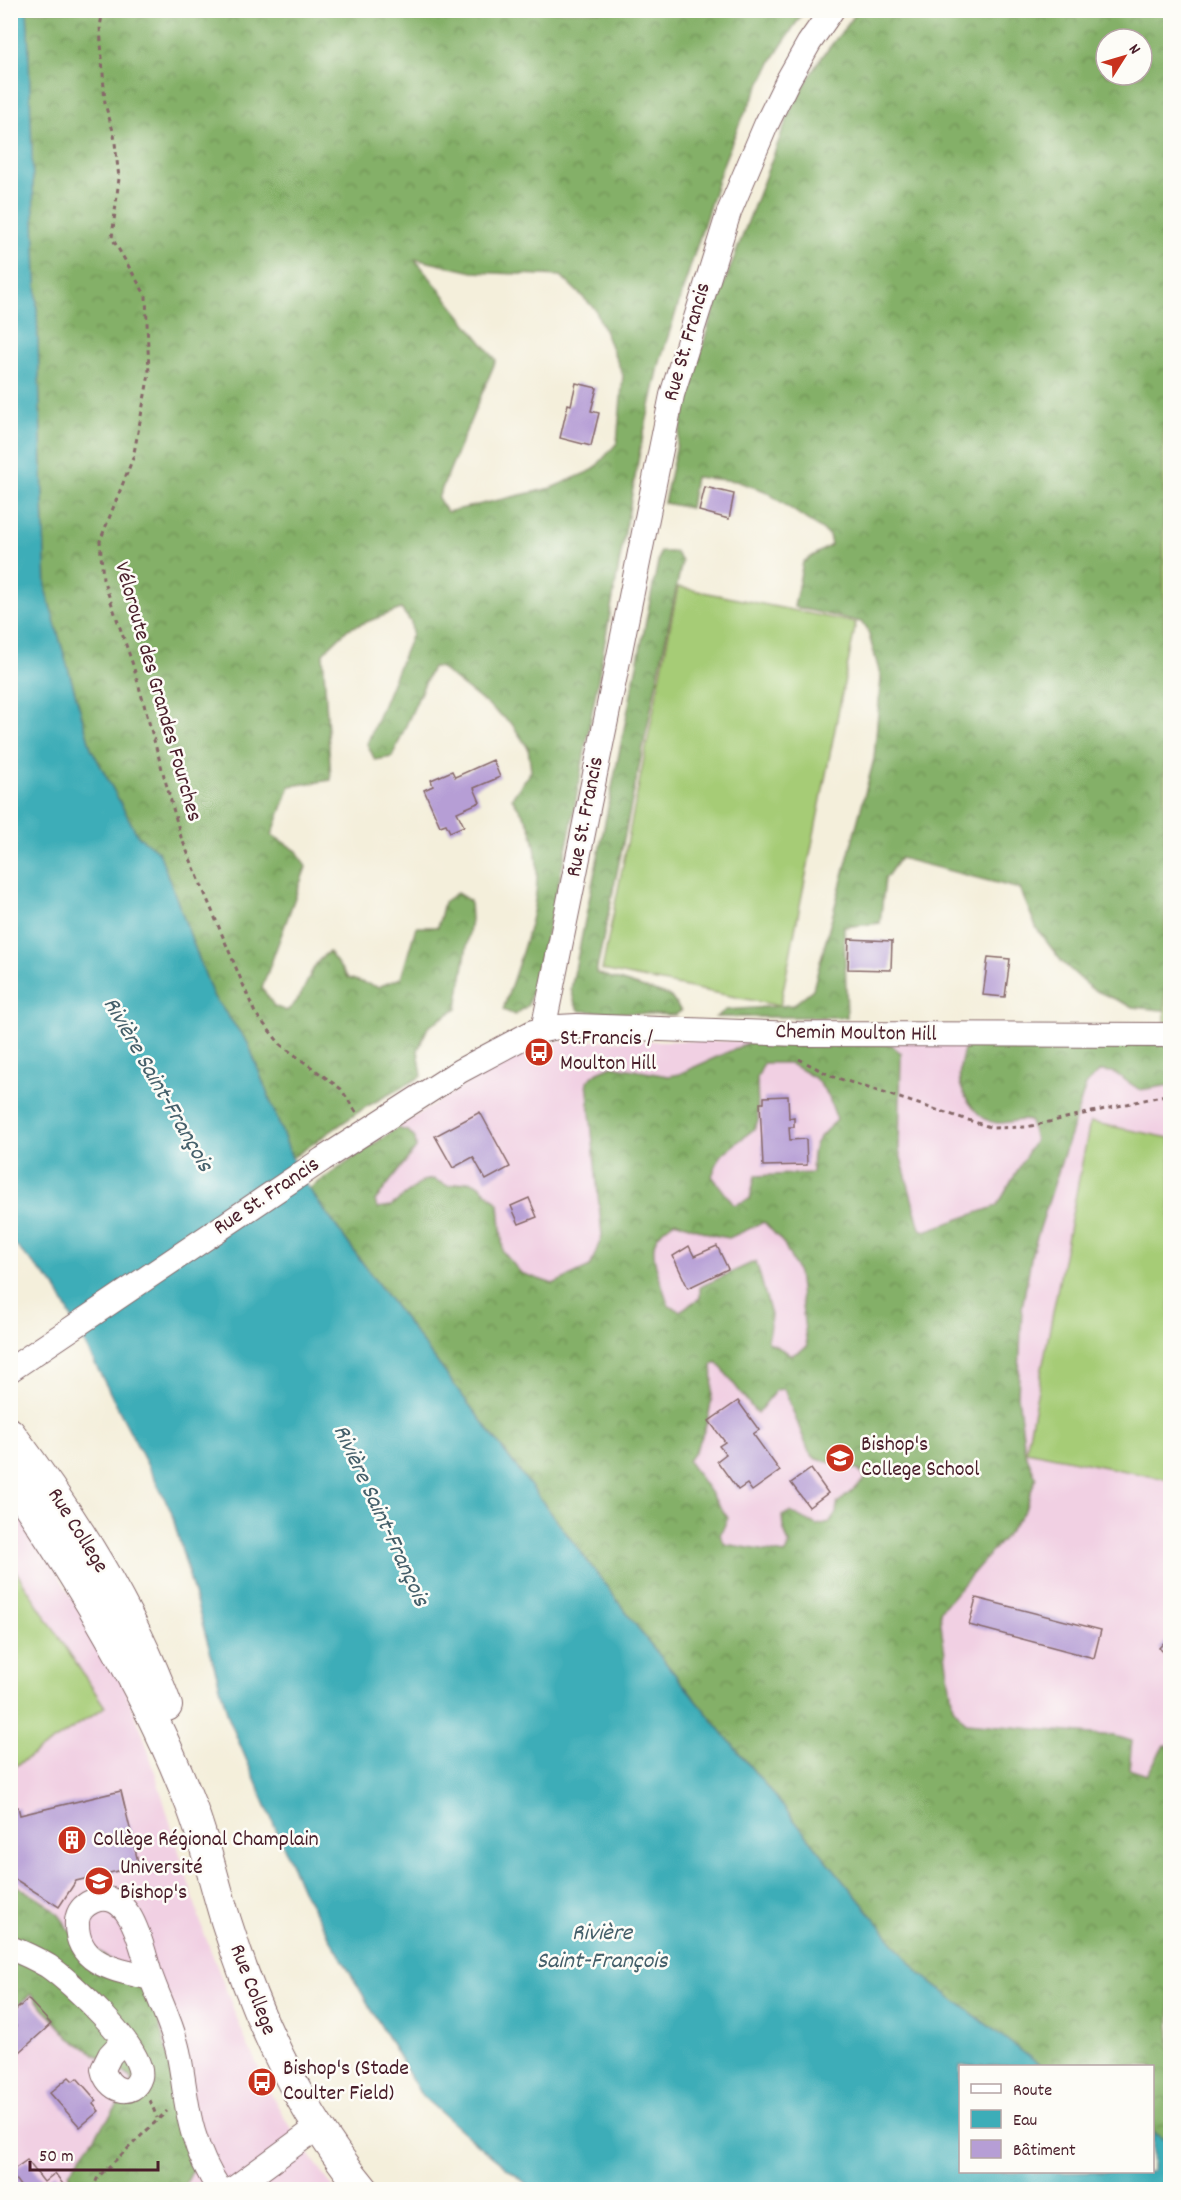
<svg xmlns="http://www.w3.org/2000/svg" width="1181" height="2200" font-family="Dekko,sans-serif">
	<style>
		.built { fill: #f1d0e3 }
		.forest { fill: url(#forest-crowns); stroke: #676849; stroke-width: 1.5; fill-rule: evenodd }
		.cemetery { fill: url(#cemetery-stones); stroke: #787650; stroke-width: 1.5 }
		.pitch { fill: #a6cc76; stroke: #787650; stroke-width: 1.5 }
		.water { fill: #3dadb8; stroke: #446672; stroke-width: 1.5 }
		.building { fill: #b69ed5 }
		.lines { fill: none; stroke-linecap: round; stroke-linejoin: round }
		.minor-casing { stroke: #866869; stroke-width: 26 }
		.major-casing { stroke: #866869; stroke-width: 32 }
		.path { stroke: #866869; stroke-width: 3; stroke-dasharray: 4.5 4.5; stroke-linecap: butt }
		.minor { stroke: #fff; stroke-width: 24 }
		.major { stroke: #fff; stroke-width: 30 }
		.labels { text-anchor: middle; dominant-baseline: central; stroke-width: 5; stroke-linejoin: round; paint-order: stroke }
		.street-label { font-size: 22px; fill: #4a1f2b; stroke: #fdfcf7 }
		.poi-label { font-size: 22px; fill: #4a1f2b; stroke: #fdfcf7; text-anchor: start }
		.water-label { font-size: 24px; font-style: italic; fill: #445f6a; stroke: #fdfcf7 }
	</style>
	<defs>
		<pattern id="forest-crowns" width="20" height="18" patternUnits="userSpaceOnUse" patternTransform="scale(1.5)"><rect width="20" height="18" fill="#84b067"/><path d="M2 6a3 3 0 1 1 6 0M12 15a3 3 0 1 1 6 0" fill="none" stroke="#6e8f55"/></pattern>
		<pattern id="cemetery-stones" width="16" height="16" patternUnits="userSpaceOnUse" patternTransform="scale(1.5)"><rect width="16" height="16" fill="#a6cc76"/><path d="M2 7V4a2 2 0 0 1 4 0v3zM10 15v-3a2 2 0 0 1 4 0v3z" fill="#90af66"/></pattern>
	</defs>
	<rect width="100%" height="100%" fill="#fdfcf7"/>
	<filter id="ink" filterUnits="userSpaceOnUse"><feTurbulence type="fractalNoise" baseFrequency=".0167" numOctaves="2"/><feDisplacementMap in="SourceGraphic" scale="12" xChannelSelector="R" yChannelSelector="G"/><feConvolveMatrix kernelMatrix="1 2 1 2 8 2 1 2 1" color-interpolation-filters="sRGB"/></filter>
	<filter id="wash" filterUnits="userSpaceOnUse"><feTurbulence type="fractalNoise" baseFrequency=".008" numOctaves="4" result="noise"/><feDisplacementMap in="SourceGraphic" scale="24" xChannelSelector="R" yChannelSelector="G"/><feGaussianBlur stdDeviation="1.35" result="paint"/><feColorMatrix in="noise" values="0 0 0 0 0 0 0 0 0 0 0 0 0 0 0 0 0 1.4 0 .05"/><feComposite in="paint" operator="in"/></filter>
	<g filter="url(#wash)">
		<rect width="100%" height="100%" fill="#f4efdb"/>
		<g class="built">
			<polygon points="556,1041 1170,1041 1170,2142 1153,2133 1152,2066 1041,2066 309,1189 397,1128 480,1075 523,1050"/>
			<polygon points="10,1496 121,1678 145,1740 204,1933 245,2039 270,2092 288,2124 334,2189 11,2189"/>
		</g>
		<g class="forest">
			<path d="M 27,11 L 804,11 L 774,57 L 738,127 L 722,167 L 660,362 L 641,445 L 570,832 L 547,935 L 528,1005 L 515,1015 L 503,1010 C 521,952 550,892 531,830 C 528,819 518,808 512,798 L 531,771 L 528,748 L 512,724 L 439,667 L 432,667 L 392,757 L 375,760 L 367,744 L 412,634 L 411,622 L 401,609 L 348,629 L 323,653 L 331,780 L 290,786 L 272,835 L 297,851 L 306,867 L 262,988 L 274,1006 L 286,1011 C 308,997 307,964 329,952 L 348,978 L 378,987 L 401,978 L 416,927 L 438,927 L 444,902 L 457,893 L 470,901 L 471,920 L 457,1008 L 428,1027 L 418,1050 L 422,1076 L 366,1107 L 292,1158 L 248,1043 L 213,996 L 159,853 L 138,836 L 91,748 L 46,592 ZM 415,259 L 473,272 L 561,276 L 595,309 L 623,375 L 617,443 L 593,470 L 551,488 L 447,512 L 438,498 L 496,360 Z"/>
			<path d="M 858,11 L 1170,11 L 1170,1011 L 1133,1007 L 1092,989 L 1062,962 L 1037,929 L 1020,889 L 900,858 L 885,879 L 880,923 L 844,927 L 847,1017 L 716,1017 L 726,1010 L 793,1005 L 813,989 L 874,759 L 881,678 L 867,628 L 861,622 L 794,607 L 803,562 L 831,545 L 829,535 L 765,491 L 736,481 L 695,477 L 690,508 L 664,503 L 685,408 L 710,321 L 791,109 L 818,62 ZM 1106,39 L 1142,39 L 1142,75 L 1106,75 Z"/>
			<polygon points="660,552 675,552 682,561 596,973 670,996 681,1011 675,1015 580,1011 575,1004 571,989"/>
			<path d="M 750,1042 L 890,1044 L 901,1053 L 899,1150 L 920,1229 L 925,1231 L 997,1206 L 1035,1140 L 1030,1121 C 1018,1118 1008,1124 997,1123 C 980,1122 964,1099 960,1083 C 958,1070 962,1058 965,1045 L 1170,1044 L 1170,1085 L 1140,1090 L 1113,1072 L 1100,1071 L 1086,1085 L 1032,1253 L 1022,1308 L 1018,1395 L 1025,1452 L 1036,1477 L 1025,1510 L 1008,1533 L 940,1611 L 942,1633 L 953,1707 L 966,1723 L 1115,1736 L 1132,1741 L 1129,1769 L 1147,1775 L 1164,1745 L 1170,1746 L 1170,2142 L 1153,2133 L 1152,2066 L 1041,2066 L 918,1972 L 647,1640 L 372,1276 L 309,1189 L 397,1128 L 408,1131 L 415,1138 L 416,1148 L 375,1201 L 377,1208 L 391,1206 L 423,1181 L 433,1179 L 448,1186 L 469,1181 L 479,1185 L 499,1204 L 503,1252 L 521,1273 L 553,1284 L 590,1267 L 602,1236 L 587,1081 L 598,1072 L 612,1066 L 668,1076 L 679,1074 ZM 764,1063 L 789,1063 L 815,1078 L 828,1095 L 837,1120 C 813,1143 813,1141 812,1173 L 755,1176 L 750,1199 L 734,1205 L 712,1176 L 720,1156 L 754,1129 L 758,1121 L 757,1078 ZM 675,1221 L 713,1235 L 729,1238 L 764,1222 L 784,1244 L 798,1273 L 807,1347 L 792,1355 L 768,1342 L 771,1315 L 756,1261 L 700,1287 L 700,1298 L 680,1311 L 669,1306 C 664,1291 652,1261 654,1246 C 655,1235 666,1227 675,1221 ZM 717,1362 L 757,1414 L 776,1390 L 784,1389 L 809,1452 L 816,1459 L 858,1469 L 865,1479 L 837,1504 L 836,1514 L 830,1522 L 817,1525 L 790,1512 L 782,1516 L 783,1527 L 789,1544 L 785,1554 L 725,1544 L 720,1535 L 728,1518 L 688,1461 C 708,1435 715,1397 712,1365 Z"/>
			<path d="M 10,1882 C 29,1894 59,1906 67,1928 L 146,1986 L 151,1994 L 197,2162 L 183,2189 L 79,2189 L 68,2174 L 120,2102 L 132,2096 L 132,2078 L 70,2038 L 31,1994 L 11,2011 Z"/>
		</g>
		<polygon class="cemetery" points="1163,425 1170,425 1170,1022 1165,1022"/>
		<g class="pitch">
			<polygon points="678,587 856,623 780,1006 602,970"/>
			<polygon points="1090,1122 1170,1138 1170,1480 1026,1451"/>
			<polygon points="11,1564 105,1707 11,1769 10,1769"/>
		</g>
		<polygon class="water" points="10,11 27,11 28,26 46,592 91,748 138,836 159,852 213,996 248,1043 292,1158 309,1189 372,1276 647,1640 918,1972 1041,2066 960,2066 960,2172 1152,2172 1153,2133 1170,2142 1170,2189 533,2189 480,2147 421,2095 302,1890 229,1719 171,1511 55,1286 11,1241"/>
		<g id="blocks">
			<g class="building">
				<polygon points="576,383 597,388 591,411 599,413 591,446 560,438 568,404 571,405"/>
				<polygon points="705,487 734,494 729,519 699,511"/>
				<polygon points="493,760 500,777 474,788 480,802 457,812 464,826 450,832 446,824 440,826 424,790 433,786 431,780 452,771 455,777"/>
				<polygon points="849,939 892,941 891,970 848,969"/>
				<polygon points="988,957 1010,959 1005,997 983,995"/>
				<polygon points="788,1096 789,1118 794,1117 794,1127 789,1127 790,1140 806,1139 807,1165 763,1166 760,1103 764,1103 764,1097"/>
				<polygon points="480,1112 510,1167 486,1180 473,1157 453,1168 435,1136"/>
				<polygon points="529,1198 537,1217 519,1224 511,1206"/>
				<polygon points="689,1246 694,1256 717,1246 728,1269 688,1288 673,1256"/>
				<polygon points="738,1401 759,1430 753,1434 780,1471 752,1491 747,1484 738,1490 717,1461 726,1454 719,1446 725,1442 709,1421"/>
				<polygon points="811,1469 828,1493 809,1507 791,1483"/>
				<polygon points="976,1598 1101,1630 1094,1658 969,1625"/>
				<polygon points="1170,1636 1170,1658 1159,1648"/>
				<polygon points="121,1791 139,1866 76,1881 59,1907 10,1876 10,1809 18,1807 20,1815"/>
				<polygon points="28,1999 51,2024 20,2052 17,2048 10,2053 10,2031 16,2026 10,2020 10,2015"/>
				<polygon points="69,2077 73,2081 77,2078 97,2101 93,2104 99,2111 80,2127 50,2093"/>
				<polygon points="27,2160 44,2182 55,2173 65,2187 70,2184 74,2190 23,2190 10,2172"/>
			</g>
		</g>
	</g>
	<g filter="url(#ink)">
		<use href="#blocks" fill-opacity="0" stroke="#866869" stroke-width="1.5"/>
		<g class="lines">
			<g class="minor-casing">
				<g id="minor">
					<polyline points="543,1030 672,395 729,212 766,125 788,80 809,43 832,10"/>
					<polyline points="10,1370 323,1159 460,1071 533,1032 558,1027 577,1026 798,1034 1170,1035"/>
					<path d="M 10,1948 C 24,1953 36,1959 48,1966 C 69,1980 147,2051 140,2077 C 133,2100 107,2090 103,2069 L 110,2055 L 124,2040"/>
					<path d="M 151,1978 C 118,1970 75,1966 77,1921 C 78,1911 84,1905 93,1901 C 132,1886 142,1950 150,1974 C 159,2000 172,2024 178,2051 C 184,2078 185,2105 193,2132 C 199,2153 207,2171 220,2190"/>
					<polyline points="232,2190 318,2127"/>
				</g>
			</g>
			<g class="major-casing">
				<g id="major">
					<path d="M 10,1433 C 73,1517 131,1607 167,1706"/>
					<path d="M 10,1478 C 80,1581 145,1687 190,1803 C 205,1841 214,1882 226,1921 C 256,2017 299,2112 364,2190"/>
				</g>
			</g>
			<g class="path">
				<polyline points="103,10 100,27 105,104 114,134 119,178 112,238 146,296 149,374 133,458 100,541 103,579 133,665 181,837 255,1013 281,1045 341,1089 358,1115"/>
				<polyline points="799,1059 831,1076 993,1128 1027,1127 1170,1094"/>
				<polyline points="150,2100 157,2118"/>
				<polyline points="92,2190 98,2177 167,2111"/>
			</g>
			<use href="#minor" class="minor"/>
			<use href="#major" class="major"/>
		</g>
	</g>
	<defs>
		<g id="bus-disc" transform="scale(1.5)"><circle r="9.5" fill="#c8321e" stroke="#fdfcf7"/><path d="M-5-6H5V4H4V6H2V4H-2V6H-4V4H-5ZM-3.5-4V0h7V-4ZM-3.5 1.2v1.5H-2V1.2ZM2 1.2v1.5H3.5V1.2Z" fill="#fff"/></g>
		<g id="school-disc" transform="scale(1.5)"><circle r="9.5" fill="#c8321e" stroke="#fdfcf7"/><path d="M0-5L7-2L0 1L-7-2ZM-4 1L0 2.5L4 1V4Q0 6-4 4Z" fill="#fff"/></g>
		<g id="building-disc" transform="scale(1.5)"><circle r="9.5" fill="#c8321e" stroke="#fdfcf7"/><path d="M-4-6H4V6H1V3H-1V6H-4ZM-2.5-4.3h1.7v1.8h-1.7ZM.8-4.3h1.7v1.8H.8ZM-2.5-1h1.7V.8h-1.7ZM.8-1h1.7V.8H.8Z" fill="#fff"/></g>
		<g id="university-disc" transform="scale(1.5)"><circle r="9.5" fill="#c8321e" stroke="#fdfcf7"/><path d="M0-5L7-2L0 1L-7-2ZM-4 1L0 2.5L4 1V4Q0 6-4 4Z" fill="#fff"/></g>
	</defs>
	<g fill-rule="evenodd">
		<use href="#bus-disc" x="539" y="1052"/>
		<use href="#school-disc" x="840" y="1458"/>
		<use href="#building-disc" x="72" y="1840"/>
		<use href="#university-disc" x="99" y="1881"/>
		<use href="#bus-disc" x="262" y="2082"/>
	</g>
	<g class="labels">
		<g class="street-label">
			<text transform="translate(688 342) rotate(-74)">Rue St. Francis</text>
			<text transform="translate(157 692) rotate(74)">Véloroute des Grandes Fourches</text>
			<text transform="translate(586 817) rotate(-79)">Rue St. Francis</text>
			<text transform="translate(856 1034) rotate(1)">Chemin Moulton Hill</text>
			<text transform="translate(267 1197) rotate(-34)">Rue St. Francis</text>
			<text transform="translate(77 1531) rotate(58)">Rue College</text>
			<text transform="translate(252 1990) rotate(69)">Rue College</text>
		</g>
		<g class="poi-label">
			<text x="560" y="1039">St.Francis /<tspan x="560" dy="25">Moulton Hill</tspan></text>
			<text x="861" y="1445">Bishop's<tspan x="861" dy="25">College School</tspan></text>
			<text x="93" y="1840">Collège Régional Champlain</text>
			<text x="120" y="1868">Université<tspan x="120" dy="25">Bishop's</tspan></text>
			<text x="283" y="2069">Bishop's (Stade<tspan x="283" dy="25">Coulter Field)</tspan></text>
		</g>
		<g class="water-label">
			<text transform="translate(157 1085) rotate(60)">Rivière Saint-François</text>
			<text transform="translate(380 1516) rotate(65)">Rivière Saint-François</text>
			<text x="602" y="1934">Rivière<tspan x="602" dy="28">Saint-François</tspan></text>
		</g>
	</g>
	<rect width="1181" height="2200" fill="none" stroke="#fdfcf7" stroke-width="36"/>
	<rect x="959" y="2065" width="195" height="108" fill="#fdfcf7" stroke="#b5a4a5" stroke-width="1.5"/>
	<rect x="971" y="2084" width="30" height="9" fill="#ffffff" stroke="#b5a4a5" stroke-width="1.5"/>
	<text x="1013" y="2095" font-size="18" fill="#4a1f2b">Route</text>
	<rect x="971" y="2110" width="30" height="18" fill="#3dadb8" stroke="#b5a4a5" stroke-width="1.5"/>
	<text x="1013" y="2125" font-size="18" fill="#4a1f2b">Eau</text>
	<rect x="971" y="2140" width="30" height="18" fill="#b69ed5" stroke="#b5a4a5" stroke-width="1.5"/>
	<text x="1013" y="2155" font-size="18" fill="#4a1f2b">Bâtiment</text>
	<g transform="translate(1124 57) rotate(53)"><circle r="28" fill="#fdfcf7" stroke="#b5a4a5" stroke-width="1.5"/>
	<path d="M0-4.5L10 22L0 15L-10 22Z" fill="#c8321e"/>
	<text y="-9" font-size="16" font-weight="bold" text-anchor="middle" fill="#4a1f2b">N</text>
	</g>
	<path d="M30 2161v9h128v-9" fill="none" stroke="#4a1f2b" stroke-width="3"/>
	<text x="39" y="2161" font-size="18" fill="#4a1f2b" stroke="#fdfcf7" stroke-width="4.5" paint-order="stroke">50 m</text>
</svg>
